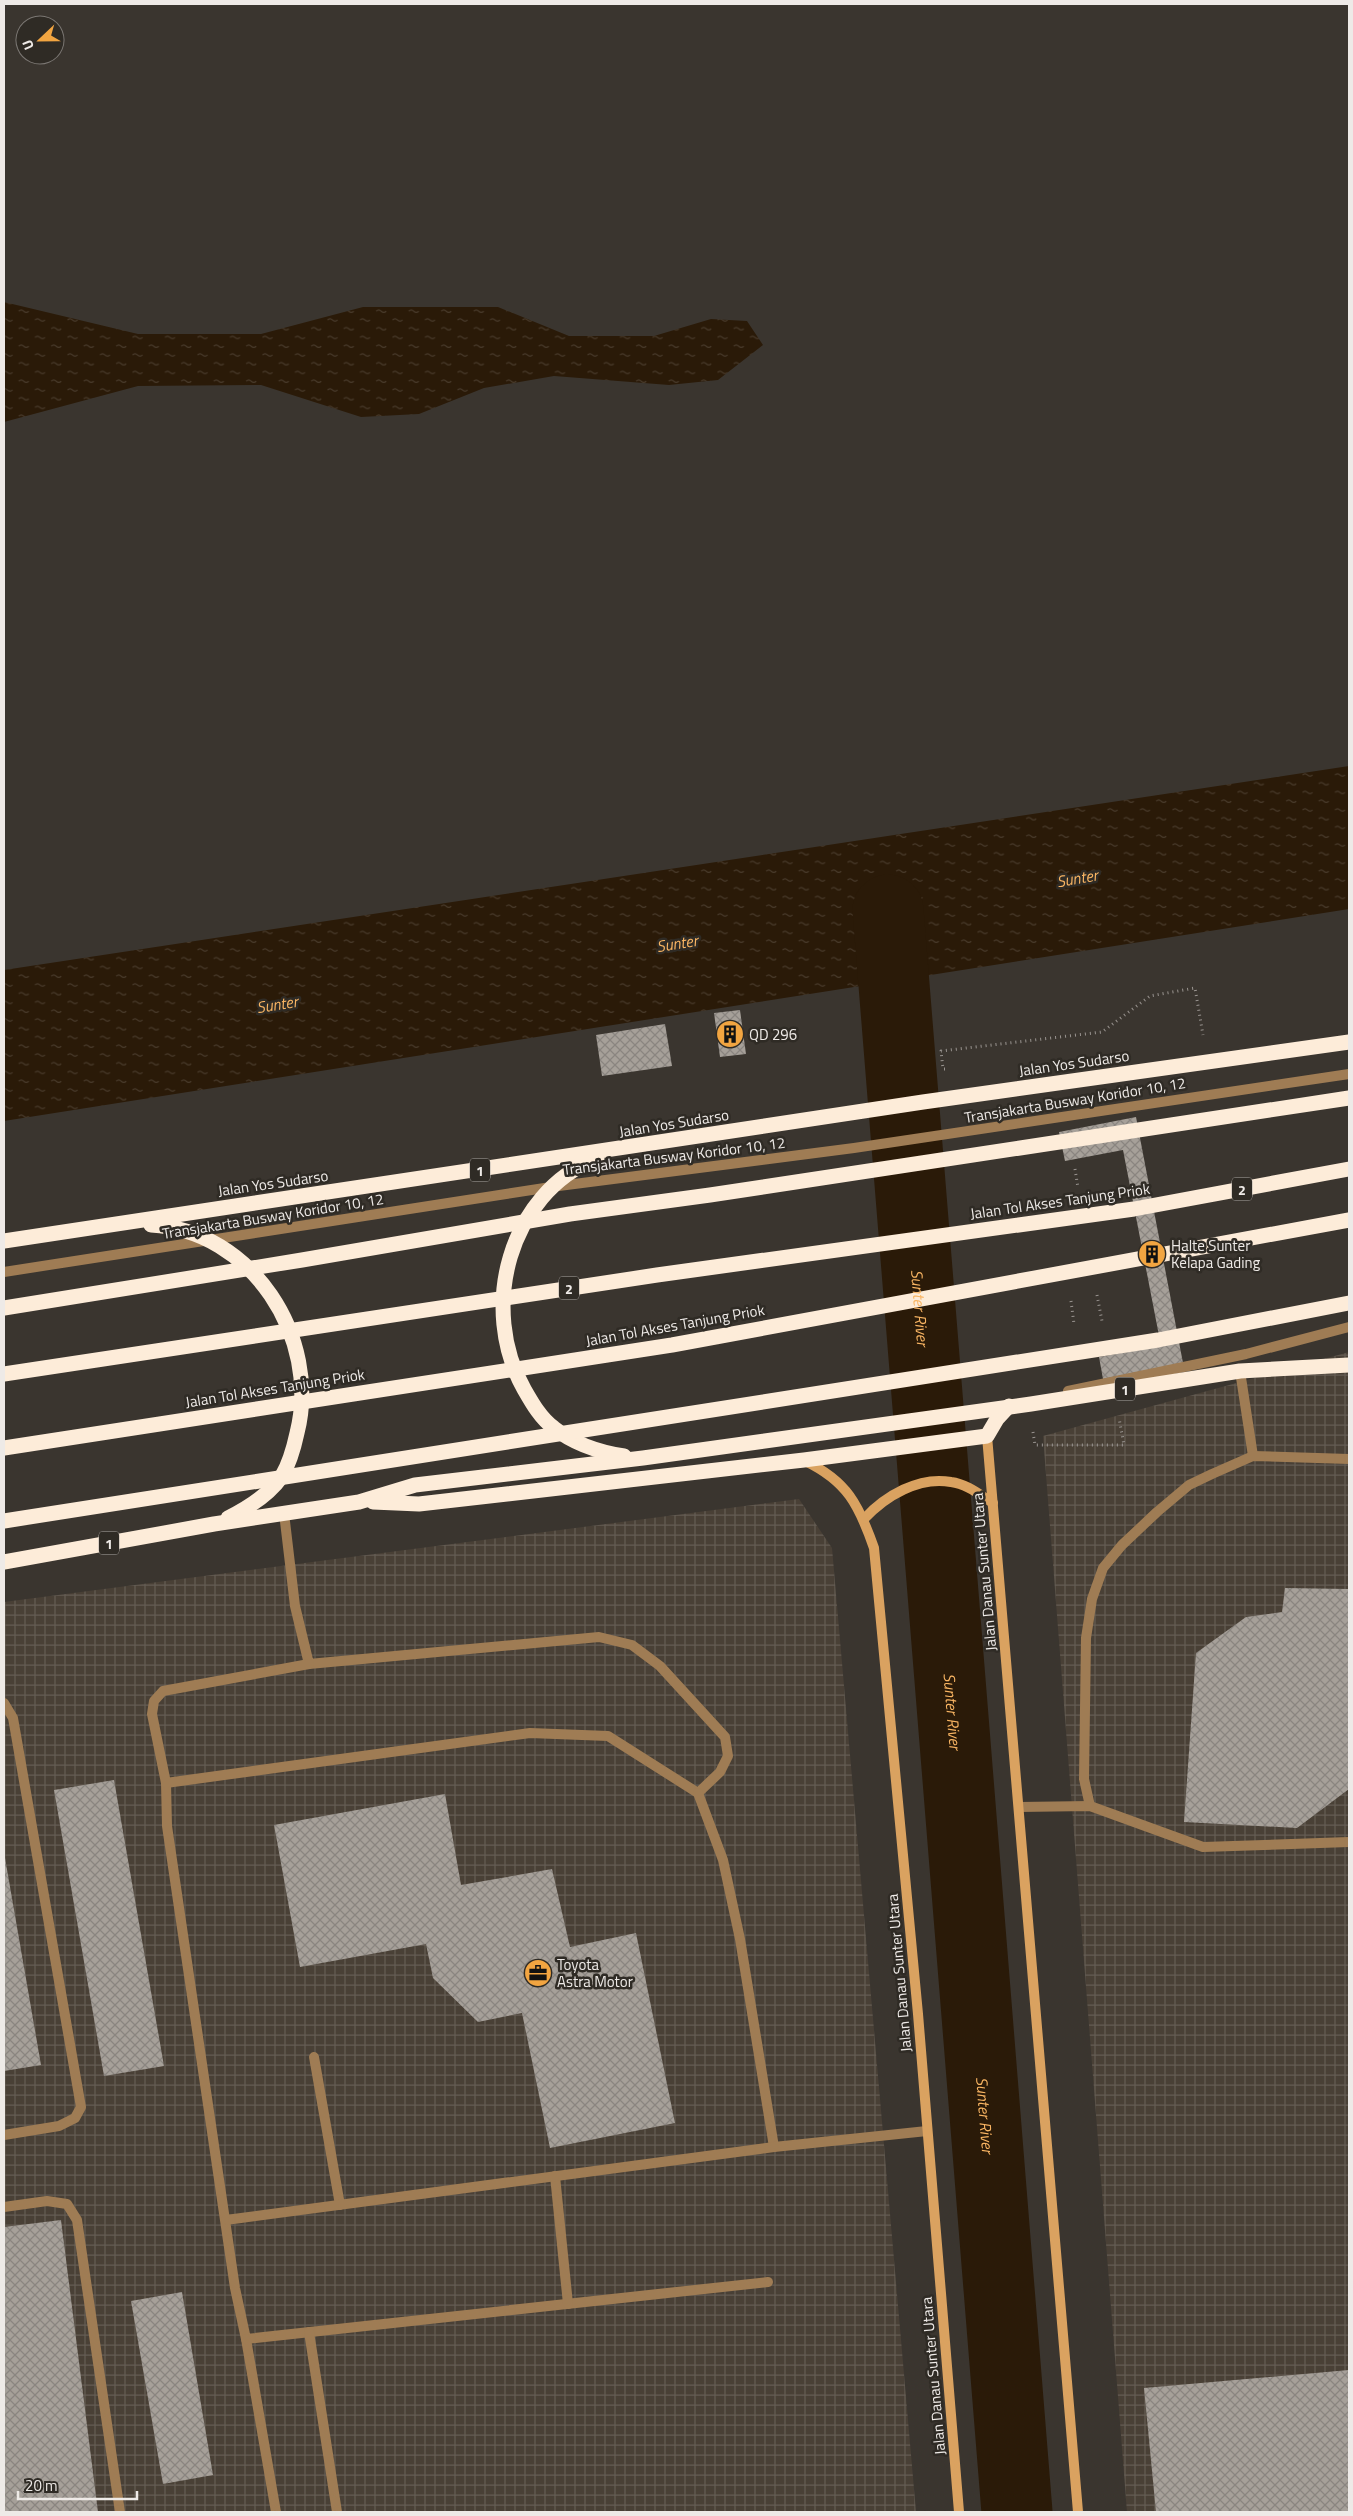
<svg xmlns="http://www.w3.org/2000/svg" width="1353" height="2516" font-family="'Titillium Web',sans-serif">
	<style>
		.industrial { fill: url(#industrial-grid) }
		.water { fill: url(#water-ripples) }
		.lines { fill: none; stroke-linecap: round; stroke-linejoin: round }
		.river { stroke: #2a1a08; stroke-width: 71 }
		.building { fill: url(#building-cross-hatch) }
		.path { stroke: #999490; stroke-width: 3; stroke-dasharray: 1 4; stroke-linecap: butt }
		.lane { stroke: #9f7c54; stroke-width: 10 }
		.secondary { stroke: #daa260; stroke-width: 10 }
		.highway { stroke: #fdecd9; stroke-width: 15 }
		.labels { text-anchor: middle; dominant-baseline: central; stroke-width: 5; stroke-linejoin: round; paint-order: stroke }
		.shield { fill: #2f2b25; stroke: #b5b1ad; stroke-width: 1 }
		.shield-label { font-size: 14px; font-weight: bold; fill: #eeeae7 }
		.poi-label { font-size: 15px; fill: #eeeae7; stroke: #2f2b25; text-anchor: start }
		.street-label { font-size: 15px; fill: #eeeae7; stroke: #2f2b25 }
		.water-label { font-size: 16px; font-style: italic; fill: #f9b563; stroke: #2f2b25 }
	</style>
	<defs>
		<pattern id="industrial-grid" width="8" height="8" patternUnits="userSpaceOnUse" patternTransform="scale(1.25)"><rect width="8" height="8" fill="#494036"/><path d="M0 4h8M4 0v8" fill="none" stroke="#645c53"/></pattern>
		<pattern id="water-ripples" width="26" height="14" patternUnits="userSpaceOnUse" patternTransform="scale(1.25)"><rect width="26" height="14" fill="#2a1a08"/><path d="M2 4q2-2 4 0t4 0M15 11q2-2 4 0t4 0" fill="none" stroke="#493b2c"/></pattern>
		<pattern id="building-cross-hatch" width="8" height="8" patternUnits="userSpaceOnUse" patternTransform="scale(1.25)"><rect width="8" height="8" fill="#a6a099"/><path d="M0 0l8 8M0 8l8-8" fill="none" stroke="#8a8580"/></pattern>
	</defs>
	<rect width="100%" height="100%" fill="#3a352f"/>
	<g class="industrial">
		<polygon points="1349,1352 1349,2512 1127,2512 1043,1436"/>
		<polygon points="799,1499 832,1548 916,2512 4,2512 4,1602"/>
	</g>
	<g class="water">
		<polygon points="4,302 138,334 261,334 363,307 498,307 569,336 654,336 711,319 747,321 763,345 718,380 669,385 554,376 484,388 419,414 361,417 261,385 138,386 4,422"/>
		<polygon points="1349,766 1349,909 4,1121 4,970"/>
	</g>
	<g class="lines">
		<path class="river" id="s1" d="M 888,910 L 1017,2512"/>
	</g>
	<g class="building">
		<polygon points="740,1010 746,1054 720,1057 714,1013"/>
		<polygon points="665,1024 672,1066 602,1076 596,1035"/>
		<polygon points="1136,1117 1183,1363 1103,1379 1099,1357 1161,1346 1123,1150 1065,1161 1059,1132"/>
		<polygon points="1285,1588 1349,1589 1349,1789 1297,1828 1184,1822 1196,1653 1246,1617 1282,1612"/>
		<polygon points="114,1780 164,2066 104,2076 54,1790"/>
		<polygon points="445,1794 461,1885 552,1869 570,1947 636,1933 675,2123 550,2148 522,2013 478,2022 433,1978 426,1944 300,1967 274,1825"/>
		<polygon points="5,1858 41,2065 4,2071 4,1859"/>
		<polygon points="61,2220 98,2512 4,2512 4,2227"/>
		<polygon points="182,2292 213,2475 163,2484 131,2301"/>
		<polygon points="1349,2370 1349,2512 1156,2512 1144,2388"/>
	</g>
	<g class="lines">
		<g class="path">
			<polyline points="945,1069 943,1069 941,1051 1102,1032 1150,996 1195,988 1203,1035"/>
			<polyline points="1075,1169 1078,1188"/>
			<polyline points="1097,1295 1102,1321"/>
			<polyline points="1071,1301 1074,1324"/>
			<polyline points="1033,1432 1035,1445 1124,1445 1119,1418"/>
		</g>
		<g class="lane">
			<polyline points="4,1272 551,1187 854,1148 1349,1074"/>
			<polyline points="1240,1371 1253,1456"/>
			<polyline points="1068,1391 1246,1354 1349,1327"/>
			<polyline points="284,1513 295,1606 309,1664 599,1637 632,1645 660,1666 725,1737 728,1756 720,1772 698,1793 608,1736 530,1733 166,1783 167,1826 235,2288 246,2339 768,2282"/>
			<polyline points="4,1703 13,1718 81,2107 75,2118 59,2126 4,2135"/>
			<polyline points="166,1783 152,1714 154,1701 163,1691 309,1664"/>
			<polyline points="698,1793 723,1860 740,1939 774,2147"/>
			<polyline points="1090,1806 1084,1779 1086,1638 1092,1599 1103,1568 1122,1545 1157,1512 1189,1485 1212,1474 1253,1456 1349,1459"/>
			<polyline points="1019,1807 1090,1806 1203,1847 1349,1842"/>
			<polyline points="314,2057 340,2205"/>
			<polyline points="555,2176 568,2304"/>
			<polyline points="4,2207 47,2201 67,2204 77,2220 120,2512"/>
			<polyline points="226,2220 774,2147 927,2131"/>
			<polyline points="309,2332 337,2512"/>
			<polyline points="246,2339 276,2512"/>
		</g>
		<g class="secondary">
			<polyline points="987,1436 1078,2512"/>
			<path d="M 805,1461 C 847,1481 859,1505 874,1548 L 918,2014 L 959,2512"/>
			<path d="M 864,1519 C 885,1496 919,1476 951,1482 C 967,1484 980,1495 993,1503"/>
		</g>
		<g class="highway">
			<path d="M 597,1158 C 508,1194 479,1309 524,1389 C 532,1403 541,1419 554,1428 C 574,1444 599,1452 624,1456"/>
			<path d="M 151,1225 C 252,1230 321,1338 297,1433 C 294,1447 289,1464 282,1476 C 269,1495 248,1508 228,1518"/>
			<polyline points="4,1241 923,1102 1349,1042"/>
			<polyline points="4,1308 302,1260 570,1214 710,1195 1349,1098"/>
			<polyline points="4,1374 657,1275 1134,1209 1349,1169"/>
			<polyline points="4,1448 672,1345 1349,1220"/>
			<polyline points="373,1502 419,1504 804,1460 987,1436 997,1419 1009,1406"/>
			<polyline points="4,1521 1158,1340 1349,1303"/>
			<polyline points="4,1562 214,1524 359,1502 415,1485 643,1458 1031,1404 1240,1371 1349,1365"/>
		</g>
	</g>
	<defs>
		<g id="building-disc" transform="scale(1.4375)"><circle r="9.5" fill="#f2a541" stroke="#2f2b25"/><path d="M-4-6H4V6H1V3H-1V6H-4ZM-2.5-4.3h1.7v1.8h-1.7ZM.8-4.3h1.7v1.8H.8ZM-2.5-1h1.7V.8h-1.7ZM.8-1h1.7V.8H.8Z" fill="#111"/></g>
		<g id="office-disc" transform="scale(1.4375)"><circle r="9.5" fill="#f2a541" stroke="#2f2b25"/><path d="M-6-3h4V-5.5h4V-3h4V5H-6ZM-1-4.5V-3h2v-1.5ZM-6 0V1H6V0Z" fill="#111"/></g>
	</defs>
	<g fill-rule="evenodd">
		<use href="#building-disc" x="730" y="1034"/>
		<use href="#building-disc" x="1152" y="1254"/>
		<use href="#office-disc" x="538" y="1973"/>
	</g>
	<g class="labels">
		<g class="shield">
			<rect x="470" y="1158.5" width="20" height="23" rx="4"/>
			<rect x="1232" y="1177.5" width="20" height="23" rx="4"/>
			<rect x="559" y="1276.5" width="20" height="23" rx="4"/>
			<rect x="1115" y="1377.5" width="20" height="23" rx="4"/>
			<rect x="99" y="1531.5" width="20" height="23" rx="4"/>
		</g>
		<g class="shield-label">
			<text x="480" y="1170">1</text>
			<text x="1242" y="1189">2</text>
			<text x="569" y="1288">2</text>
			<text x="1125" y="1389">1</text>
			<text x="109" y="1543">1</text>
		</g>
		<g class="poi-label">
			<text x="749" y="1034">QD 296</text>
			<text x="1171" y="1245">Halte Sunter<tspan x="1171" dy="17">Kelapa Gading</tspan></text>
			<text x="557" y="1964">Toyota<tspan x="557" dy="17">Astra Motor</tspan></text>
		</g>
		<g class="street-label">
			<text transform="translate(1074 1063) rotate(-8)">Jalan Yos Sudarso</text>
			<text transform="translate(1075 1100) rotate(-9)">Transjakarta Busway Koridor 10, 12</text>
			<text transform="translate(674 1123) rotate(-9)">Jalan Yos Sudarso</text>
			<text transform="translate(674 1156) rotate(-7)">Transjakarta Busway Koridor 10, 12</text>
			<text transform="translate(273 1183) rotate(-8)">Jalan Yos Sudarso</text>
			<text transform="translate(1060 1201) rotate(-8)">Jalan Tol Akses Tanjung Priok</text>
			<text transform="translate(273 1216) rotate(-9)">Transjakarta Busway Koridor 10, 12</text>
			<text transform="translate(675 1325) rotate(-10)">Jalan Tol Akses Tanjung Priok</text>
			<text transform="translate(275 1388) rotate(-9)">Jalan Tol Akses Tanjung Priok</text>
			<text transform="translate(984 1572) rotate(-95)">Jalan Danau Sunter Utara</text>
			<text transform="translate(899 1973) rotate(-95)">Jalan Danau Sunter Utara</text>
			<text transform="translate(933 2376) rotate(-95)">Jalan Danau Sunter Utara</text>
		</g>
		<g class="water-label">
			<text transform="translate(1077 878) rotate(-10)">Sunter</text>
			<text transform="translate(677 943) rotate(-9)">Sunter</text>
			<text transform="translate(277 1004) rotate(-9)">Sunter</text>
			<text stroke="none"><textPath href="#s1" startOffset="399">Sunter River</textPath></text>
			<text stroke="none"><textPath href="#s1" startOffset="804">Sunter River</textPath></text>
			<text stroke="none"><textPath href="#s1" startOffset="1209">Sunter River</textPath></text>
		</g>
	</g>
	<rect width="1353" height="2516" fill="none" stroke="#eeeae7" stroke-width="10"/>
	<g transform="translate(40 40) rotate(248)"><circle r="24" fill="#2f2b25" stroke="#7b7773"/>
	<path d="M0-4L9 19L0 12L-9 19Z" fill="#f2a541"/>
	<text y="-8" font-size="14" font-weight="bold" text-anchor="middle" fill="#eeeae7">U</text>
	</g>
	<path d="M18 2491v8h119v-8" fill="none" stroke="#eeeae7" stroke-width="2.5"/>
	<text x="25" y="2491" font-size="15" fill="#eeeae7" stroke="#2f2b25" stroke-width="4" paint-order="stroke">20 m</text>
</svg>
